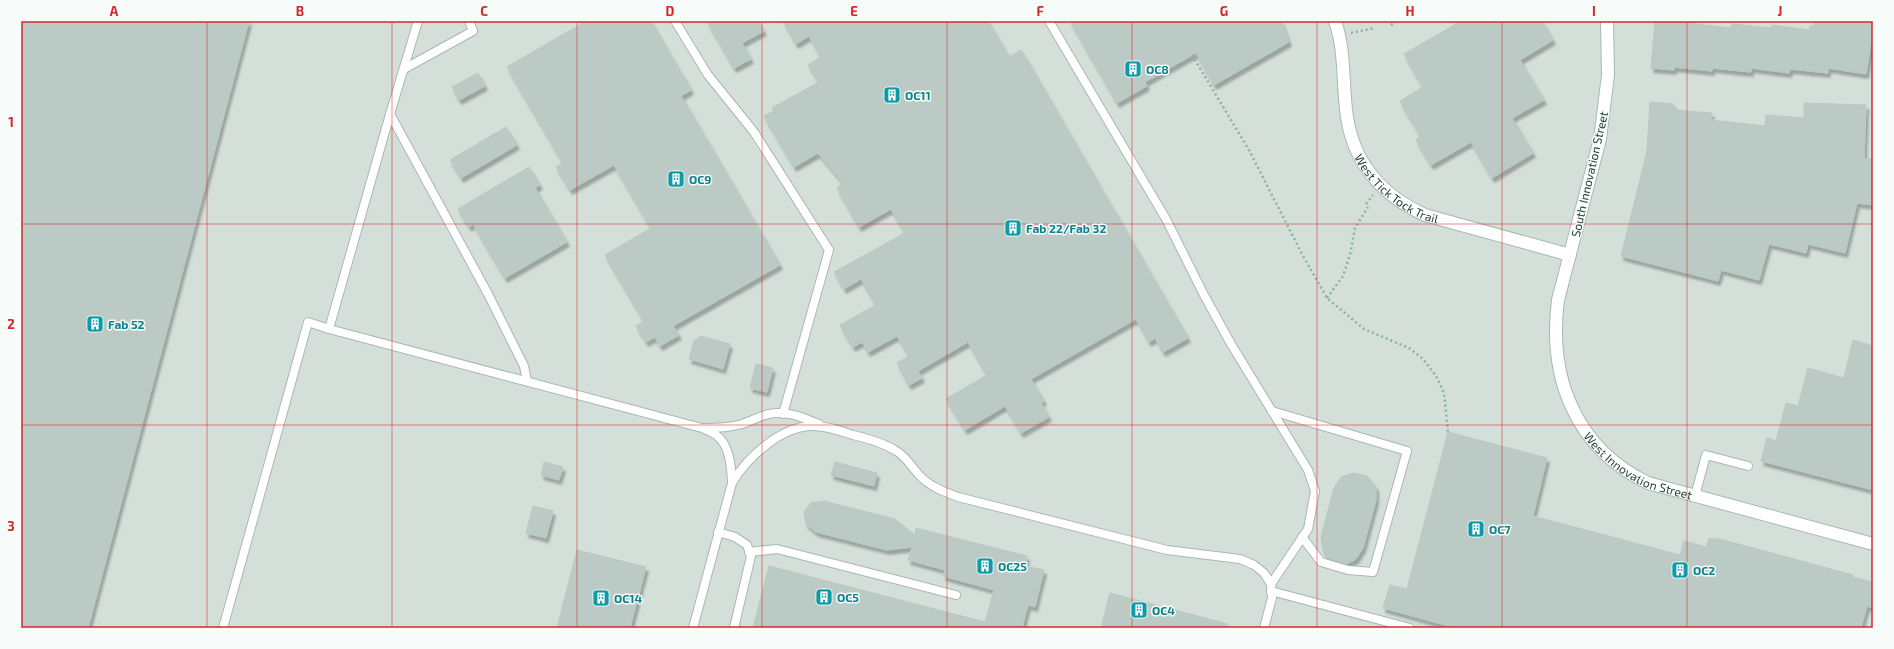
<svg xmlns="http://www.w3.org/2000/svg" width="1894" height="649" font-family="'Exo 2',sans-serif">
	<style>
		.built { fill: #d4dfda }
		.building { fill: #bbcac4; stroke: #b8c9c2; filter: url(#shadow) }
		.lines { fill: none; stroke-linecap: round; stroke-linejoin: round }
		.service-casing { stroke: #a8b8b2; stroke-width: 10 }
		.minor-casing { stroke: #a8b8b2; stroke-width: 14 }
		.path { stroke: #86b3a5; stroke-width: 2.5; stroke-dasharray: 2 3; stroke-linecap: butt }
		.service { stroke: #fff; stroke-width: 8 }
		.minor { stroke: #fff; stroke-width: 12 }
		.grid { fill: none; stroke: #d62828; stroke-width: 1; stroke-opacity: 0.55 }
		.labels { text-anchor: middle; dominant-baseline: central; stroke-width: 3; stroke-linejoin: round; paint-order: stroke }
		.culture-label { font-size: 12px; font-weight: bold; fill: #0d838f; stroke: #f7fbf9; text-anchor: start }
		.street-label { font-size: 12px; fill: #24423a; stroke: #f7fbf9 }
		.neatline { fill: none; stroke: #d62828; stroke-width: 1.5 }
		.grid-label { font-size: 13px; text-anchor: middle; font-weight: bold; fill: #d62828 }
	</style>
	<defs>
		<filter id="shadow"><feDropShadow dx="2.5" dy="4.5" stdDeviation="1" flood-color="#0004"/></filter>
	</defs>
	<rect width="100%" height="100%" fill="#e6efeb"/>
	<rect class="built" x="21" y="21" width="1852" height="607"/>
	<g class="building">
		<polygon points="21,21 249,21 88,628 21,628"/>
		<polygon points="586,21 651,21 691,90 681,96 780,265 673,326 679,335 660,346 655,337 646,342 636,326 644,321 605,255 651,228 614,165 570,190 556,167 563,163 507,67"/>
		<polygon points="707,21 758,21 764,31 742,43 751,59 734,68"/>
		<polygon points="783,21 988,21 1009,57 1021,50 1188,338 1163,352 1155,338 1149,342 1136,319 1031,379 1044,401 1041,403 1049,417 1021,433 1005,406 965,430 946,399 987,375 968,342 918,371 922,378 909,385 897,363 909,356 897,336 868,352 862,342 853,347 840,325 876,305 861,279 844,289 834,272 905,233 891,209 859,227 837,188 843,183 818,153 794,167 764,116 774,111 772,108 819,82 808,65 821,57 809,36 796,44"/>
		<polygon points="1070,21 1281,21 1289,42 1214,85 1196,53 1145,82 1147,86 1117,103"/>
		<polygon points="1461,21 1542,21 1553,40 1520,60 1544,100 1512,118 1533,153 1492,178 1471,142 1431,165 1416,140 1421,137 1400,101 1423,87 1404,54"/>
		<polygon points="1655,21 1678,21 1678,22 1731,28 1732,24 1771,28 1772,25 1810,30 1810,26 1814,26 1814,21 1873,21 1873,30 1866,74 1828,68 1828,73 1790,69 1789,73 1751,68 1751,72 1712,68 1712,71 1674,67 1674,70 1651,68"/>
		<polygon points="478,73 485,86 459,100 452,87"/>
		<polygon points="1650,102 1674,104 1673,110 1712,113 1711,120 1765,126 1766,115 1804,118 1804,103 1866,105 1864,159 1873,159 1873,205 1857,203 1845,253 1808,244 1806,253 1769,244 1759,280 1721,270 1718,281 1621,256 1647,151"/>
		<polygon points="506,127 517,145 461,178 450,160"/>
		<polygon points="529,167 540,185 535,188 567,242 505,278 473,224 469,227 458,209"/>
		<polygon points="701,336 730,344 723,369 689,359 694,341"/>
		<polygon points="1853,340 1873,346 1873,490 1761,461 1767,438 1776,441 1786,403 1798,406 1808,368 1844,378"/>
		<polygon points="756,364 773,368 767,392 750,388"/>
		<polygon points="1448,432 1547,458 1533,516 1680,555 1684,541 1706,547 1709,538 1716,540 1716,538 1853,575 1852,577 1873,582 1873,608 1867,606 1861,628 1456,628 1383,608 1390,585 1407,589"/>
		<polygon points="544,462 563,467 559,480 541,475"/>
		<polygon points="835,462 877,473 874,486 831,475"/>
		<polygon points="1354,473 1367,476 1376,487 1376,500 1363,548 1356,559 1346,564 1330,559 1323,550 1321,537 1334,488 1341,477"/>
		<polygon points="824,501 895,519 915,535 916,528 1027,556 1025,566 1044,570 1035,607 1028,605 1022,628 753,628 769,566 985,622 994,590 943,576 945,570 908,560 912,547 887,550 816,532 806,524 804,512 811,503"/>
		<polygon points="533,506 553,511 546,538 526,533"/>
		<polygon points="577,550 646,567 630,628 557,628"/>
		<polygon points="1110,593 1228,624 1227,628 1101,628"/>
	</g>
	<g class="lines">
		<g class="service-casing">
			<g id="service">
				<polyline points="675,21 708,75 754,132 829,250 783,414"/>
				<polyline points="1049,21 1166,219 1204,295 1231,344 1308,470 1315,491 1308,529 1271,584"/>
				<polyline points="404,69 473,31 469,21"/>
				<polyline points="390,114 488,294 524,366 527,381"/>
				<polyline points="329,329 390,114 418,21"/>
				<polyline points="1272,411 1407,451 1373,572 1348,570 1321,562 1302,537"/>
				<path d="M 705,428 C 717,428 729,428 742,424 C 754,420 764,413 777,413 C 791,412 806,419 819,424"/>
				<polyline points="1695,496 1706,455 1748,466"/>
				<polyline points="718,532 735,537 747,545 751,556 734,628"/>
				<polyline points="749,552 777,549 956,595"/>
				<polyline points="1271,591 1410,628"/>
				<path d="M 223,628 L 308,322 L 329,329 L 702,428 C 706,430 712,432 716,435 C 730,445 731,466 732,482"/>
				<path d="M 693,628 L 732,483 C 747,458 780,427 811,426 C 825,425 840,431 853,435 C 869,439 884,443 898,452 C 907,458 913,469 921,477 C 931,487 945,492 958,497 L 1167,550 L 1240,559 L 1254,565 L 1264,573 L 1271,584 L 1272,598 L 1264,628"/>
			</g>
		</g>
		<g class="minor-casing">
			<g id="minor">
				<path id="s1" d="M 1335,21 C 1346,53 1342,85 1347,117 C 1354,164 1383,196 1425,215 L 1570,255"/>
				<path id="s2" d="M 1607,21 L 1608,75 L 1600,139 L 1558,300 C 1548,377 1575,448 1648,483 L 1873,544"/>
			</g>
		</g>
		<g class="path">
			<polyline points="1391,25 1398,21"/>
			<polyline points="1351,33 1375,28"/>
			<polyline points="1192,55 1249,150 1302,254 1327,298 1364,329 1409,348 1423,359 1436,376 1444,393 1448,432"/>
			<polyline points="1366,204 1373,195"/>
			<polyline points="1327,298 1343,276 1350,255 1355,228 1368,207"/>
		</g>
		<use href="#service" class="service"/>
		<use href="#minor" class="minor"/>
	</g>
	<path class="grid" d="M 207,21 L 207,628M 392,21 L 392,628M 577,21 L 577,628M 762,21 L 762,628M 947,21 L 947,628M 1132,21 L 1132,628M 1317,21 L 1317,628M 1502,21 L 1502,628M 1687,21 L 1687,628M 21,224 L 1873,224M 21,425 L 1873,425"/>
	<defs>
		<g id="building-square" transform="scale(0.9)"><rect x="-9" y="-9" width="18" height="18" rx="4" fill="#0f9aa8" stroke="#f7fbf9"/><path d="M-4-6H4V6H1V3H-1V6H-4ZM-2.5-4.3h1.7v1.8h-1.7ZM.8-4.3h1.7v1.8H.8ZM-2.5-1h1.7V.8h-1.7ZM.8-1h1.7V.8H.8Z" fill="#fff"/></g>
	</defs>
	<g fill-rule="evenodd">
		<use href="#building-square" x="1133" y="69"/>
		<use href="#building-square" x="892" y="95"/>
		<use href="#building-square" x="676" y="179"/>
		<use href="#building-square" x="1013" y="228"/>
		<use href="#building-square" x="95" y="324"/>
		<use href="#building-square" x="1476" y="529"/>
		<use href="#building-square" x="985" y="566"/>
		<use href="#building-square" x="1680" y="570"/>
		<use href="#building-square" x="824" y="597"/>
		<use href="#building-square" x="601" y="598"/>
		<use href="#building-square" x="1139" y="610"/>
	</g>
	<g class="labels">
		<g class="culture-label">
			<text x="1146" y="69">OC8</text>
			<text x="905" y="95">OC11</text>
			<text x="689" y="179">OC9</text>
			<text x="1026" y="228">Fab 22/Fab 32</text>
			<text x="108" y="324">Fab 52</text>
			<text x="1489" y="529">OC7</text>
			<text x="998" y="566">OC25</text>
			<text x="1693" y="570">OC2</text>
			<text x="837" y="597">OC5</text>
			<text x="614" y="598">OC14</text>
			<text x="1152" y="610">OC4</text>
		</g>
		<g class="street-label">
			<text transform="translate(1589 174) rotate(-77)">South Innovation Street</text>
			<text stroke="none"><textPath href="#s1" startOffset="189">West Tick Tock Trail</textPath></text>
			<text stroke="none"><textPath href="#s2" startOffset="487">West Innovation Street</textPath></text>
		</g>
	</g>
	<rect width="1894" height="649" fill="none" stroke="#f7fbf9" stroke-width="44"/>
	<rect x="22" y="22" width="1850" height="605" class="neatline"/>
	<g class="grid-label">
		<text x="114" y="16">A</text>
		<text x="300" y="16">B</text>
		<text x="484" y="16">C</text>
		<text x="670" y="16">D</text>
		<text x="854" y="16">E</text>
		<text x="1040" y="16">F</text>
		<text x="1224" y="16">G</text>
		<text x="1410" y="16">H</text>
		<text x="1594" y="16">I</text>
		<text x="1780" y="16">J</text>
		<text x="11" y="127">1</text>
		<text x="11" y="329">2</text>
		<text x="11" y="531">3</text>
	</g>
</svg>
